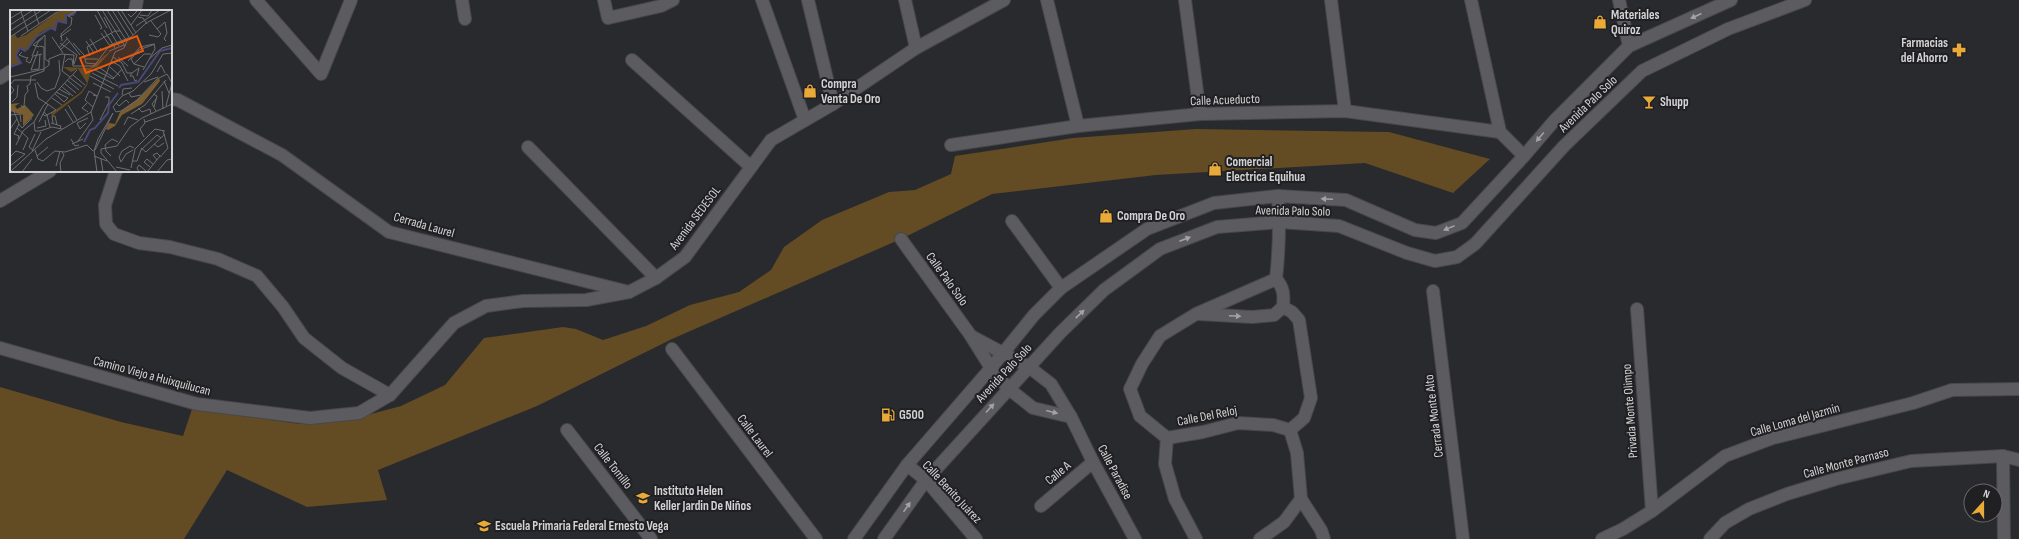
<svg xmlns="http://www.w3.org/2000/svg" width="2019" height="539" font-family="'Sofia Sans Condensed',sans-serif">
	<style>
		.green { fill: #634b24 }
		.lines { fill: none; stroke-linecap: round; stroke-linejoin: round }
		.street-casing { stroke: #48484b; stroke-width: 14 }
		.secondary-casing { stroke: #48484b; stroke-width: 14 }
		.street { stroke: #5c5c60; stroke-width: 12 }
		.secondary { stroke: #5c5c60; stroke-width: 12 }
		.oneway { fill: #a3a3a6 }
		.labels { text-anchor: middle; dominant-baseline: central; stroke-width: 4; stroke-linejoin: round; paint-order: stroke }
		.poi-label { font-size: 13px; font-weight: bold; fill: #d3d3d5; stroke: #202023; text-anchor: start }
		.street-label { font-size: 13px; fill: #d3d3d5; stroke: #202023 }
		.inset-river { fill: none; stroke: #474874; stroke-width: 2 }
		.inset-road { fill: none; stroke: #6d6e70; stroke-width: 1 }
		.view { fill: #e8590c; fill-opacity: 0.15; stroke: #e8590c; stroke-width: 2 }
		.inset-edge { fill: none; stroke: #d3d3d5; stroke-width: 2 }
	</style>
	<rect width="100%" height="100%" fill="#292a2d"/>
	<polygon class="green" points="1196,129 1389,132 1490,159 1453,193 1365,163 1156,175 992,194 901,239 672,339 537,406 378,470 387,500 307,507 227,470 184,539 0,539 0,387 121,422 183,436 192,409 300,424 356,418 401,406 445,385 484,338 563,327 576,329 603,340 646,326 690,305 739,292 771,270 784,247 822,220 889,192 915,190 951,174 955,156 1073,138"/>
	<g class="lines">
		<g class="street-casing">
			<g id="street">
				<polyline points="256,0 321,74 351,0"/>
				<polyline points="462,0 465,19"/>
				<polyline points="604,0 608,18 661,6 673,0"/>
				<polyline points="762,0 805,120"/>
				<polyline points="808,0 833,104"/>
				<polyline points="905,0 916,48"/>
				<polyline points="1047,0 1078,126"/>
				<polyline points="1185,0 1200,114"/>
				<polyline points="1331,0 1345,111"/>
				<polyline points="1471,0 1500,132 1524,156"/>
				<polyline points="1619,0 1629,46"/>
				<polyline points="135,11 137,0"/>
				<polyline points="632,60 751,167"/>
				<polyline points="0,78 11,71"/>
				<polyline points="171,99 178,100 282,155 389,232 629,292"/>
				<polyline points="951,145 1078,126 1200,114 1345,111 1500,132"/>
				<polyline points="528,147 656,278"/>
				<polyline points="116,171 105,205 106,224 114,234 139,243 170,247 218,259 257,276 283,307 304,338 342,368 390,395"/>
				<polyline points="0,201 50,171"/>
				<polyline points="1012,221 1061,288"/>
				<polyline points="901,239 971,336 991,368 1008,388 1033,408 1071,417"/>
				<path d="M 1276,279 C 1279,251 1280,224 1278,196"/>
				<polyline points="1433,291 1463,539"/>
				<polyline points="1283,307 1292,312 1299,320 1311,398 1304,418 1290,430"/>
				<polyline points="1637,309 1652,511"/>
				<path d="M 1199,314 L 1252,317 L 1274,315 L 1283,307 C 1284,295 1284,288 1276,279"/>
				<polyline points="971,336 1029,367 1051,384 1071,417 1093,462 1135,539"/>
				<polyline points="672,349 816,539"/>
				<polyline points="567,430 651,539"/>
				<polyline points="1167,438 1165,464 1175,499 1196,539"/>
				<polyline points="2003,456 2004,539"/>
				<polyline points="907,465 926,480 976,539"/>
				<polyline points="1301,499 1321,530 1324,539"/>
				<polyline points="1041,506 1093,462"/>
				<polyline points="1260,539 1284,522 1301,499 1297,453 1290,430 1273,425 1238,423 1203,432 1167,438 1140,416 1130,389 1142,364 1160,336 1196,314 1276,279"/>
				<polyline points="1602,539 1623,529 1652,511 1725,456 1773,438 1913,403 1952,390 2019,389"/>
				<polyline points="1710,539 1725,523 1749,509 1787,494 1836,479 1911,461 2003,456 2019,460"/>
			</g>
		</g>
		<g class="secondary-casing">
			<g id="secondary">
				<polyline points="0,348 197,404 310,418 359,413 390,395 454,323 486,306 523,301 586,300 629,292 656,278 685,257 771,140 833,104 916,48 1004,0"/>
				<polyline points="854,539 907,465 991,368 1034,315 1061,288 1147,229 1214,203 1278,196 1346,200 1415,230 1436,233 1462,223 1524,156 1554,121 1629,46 1731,0"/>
				<polyline points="884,539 926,480 1060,333 1104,290 1160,249 1217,227 1280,222 1339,226 1407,253 1435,261 1457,257 1475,244 1564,146 1642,71 1728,29 1805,0"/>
			</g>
		</g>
		<use href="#street" class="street"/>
		<use href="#secondary" class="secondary"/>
	</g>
	<defs><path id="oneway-solid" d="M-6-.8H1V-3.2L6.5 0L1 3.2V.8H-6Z"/></defs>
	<g class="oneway">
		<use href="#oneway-solid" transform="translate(1696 16) rotate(156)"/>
		<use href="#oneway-solid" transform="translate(1540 137) rotate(130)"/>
		<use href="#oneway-solid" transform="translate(1327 199) rotate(-177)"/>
		<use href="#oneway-solid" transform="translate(1449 228) rotate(158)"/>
		<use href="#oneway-solid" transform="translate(1185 239) rotate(-21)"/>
		<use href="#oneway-solid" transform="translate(1080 314) rotate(-44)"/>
		<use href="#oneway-solid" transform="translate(1235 316) rotate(3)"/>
		<use href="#oneway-solid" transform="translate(990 408) rotate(-48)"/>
		<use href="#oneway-solid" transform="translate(1052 412) rotate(14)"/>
		<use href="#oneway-solid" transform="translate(907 507) rotate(-55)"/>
	</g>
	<defs>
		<g id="shop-bare" transform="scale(1.08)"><path d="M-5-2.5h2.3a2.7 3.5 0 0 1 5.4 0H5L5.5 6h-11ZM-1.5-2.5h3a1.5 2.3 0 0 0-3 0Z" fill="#eaaa38" stroke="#202023" stroke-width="2.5" paint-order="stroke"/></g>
		<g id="pharmacy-bare" transform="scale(1.08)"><path d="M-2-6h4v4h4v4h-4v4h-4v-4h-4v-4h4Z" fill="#eaaa38" stroke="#202023" stroke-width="2.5" paint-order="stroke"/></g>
		<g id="bar-bare" transform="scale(1.08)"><path d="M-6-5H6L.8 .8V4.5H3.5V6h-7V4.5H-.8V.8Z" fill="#eaaa38" stroke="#202023" stroke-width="2.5" paint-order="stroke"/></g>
		<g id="fuel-bare" transform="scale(1.08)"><path d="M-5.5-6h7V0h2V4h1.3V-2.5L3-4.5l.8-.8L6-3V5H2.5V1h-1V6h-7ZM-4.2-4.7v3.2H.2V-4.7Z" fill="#eaaa38" stroke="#202023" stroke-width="2.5" paint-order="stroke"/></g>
		<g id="school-bare" transform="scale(1.08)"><path d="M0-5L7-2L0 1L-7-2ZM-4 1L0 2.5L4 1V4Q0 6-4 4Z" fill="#eaaa38" stroke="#202023" stroke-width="2.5" paint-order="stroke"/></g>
	</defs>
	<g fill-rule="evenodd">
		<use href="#shop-bare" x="1600" y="22"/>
		<use href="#pharmacy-bare" x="1959" y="50"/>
		<use href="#shop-bare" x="810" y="91"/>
		<use href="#bar-bare" x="1649" y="102"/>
		<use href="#shop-bare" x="1215" y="169"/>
		<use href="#shop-bare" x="1106" y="216"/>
		<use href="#fuel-bare" x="888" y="415"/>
		<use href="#school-bare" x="643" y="498"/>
		<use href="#school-bare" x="484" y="526"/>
	</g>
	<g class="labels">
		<g class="poi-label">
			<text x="1611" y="15">Materiales<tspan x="1611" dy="15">Quiroz</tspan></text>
			<text x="1948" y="43" text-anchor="end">Farmacias<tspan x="1948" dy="15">del Ahorro</tspan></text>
			<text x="821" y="84">Compra<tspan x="821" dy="15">Venta De Oro</tspan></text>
			<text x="1660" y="102">Shupp</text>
			<text x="1226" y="162">Comercial<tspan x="1226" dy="15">Electrica Equihua</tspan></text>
			<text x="1117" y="216">Compra De Oro</text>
			<text x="899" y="415">G500</text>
			<text x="654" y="491">Instituto Helen<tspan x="654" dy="15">Keller Jardin De Niños</tspan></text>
			<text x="495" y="526">Escuela Primaria Federal Ernesto Vega</text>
		</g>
		<g class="street-label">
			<text transform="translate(1225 100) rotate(-2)">Calle Acueducto</text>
			<text transform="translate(1588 104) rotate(-44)">Avenida Palo Solo</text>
			<text transform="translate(1293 211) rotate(1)">Avenida Palo Solo</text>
			<text transform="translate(695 218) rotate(-53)">Avenida SEDESOL</text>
			<text transform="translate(424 225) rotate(16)">Cerrada Laurel</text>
			<text transform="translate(947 279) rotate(54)">Calle Palo Solo</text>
			<text transform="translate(1004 373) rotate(-47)">Avenida Palo Solo</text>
			<text transform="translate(152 376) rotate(15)">Camino Viejo a Huixquilucan</text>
			<text transform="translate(1630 411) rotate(-94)">Privada Monte Olimpo</text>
			<text transform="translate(1207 416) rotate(-11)">Calle Del Reloj</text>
			<text transform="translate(1434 416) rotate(-97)">Cerrada Monte Alto</text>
			<text transform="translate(1795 420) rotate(-16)">Calle Loma del Jazmín</text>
			<text transform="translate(755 436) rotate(53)">Calle Laurel</text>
			<text transform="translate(1846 463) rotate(-15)">Calle Monte Parnaso</text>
			<text transform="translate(613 466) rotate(52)">Calle Tomillo</text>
			<text transform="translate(1115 472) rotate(62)">Calle Paradise</text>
			<text transform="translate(1058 473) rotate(-40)">Calle A</text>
			<text transform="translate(952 492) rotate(47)">Calle Benito Juárez</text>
		</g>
	</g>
	<g transform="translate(10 10)">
		<rect width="162" height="162" fill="#292a2d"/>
		<path d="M 50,0 L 66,0 L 63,4 L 56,5 L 56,12 L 47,12 L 45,20 L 41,17 L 30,23 L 18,40 L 13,41 L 10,38 L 6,45 L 11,53 L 0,56 L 0,27 L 5,24 L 7,28 L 16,25 ZM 111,37 L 100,42 L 87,57 L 82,58 L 77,75 L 72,83 L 42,106 L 41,103 L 71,82 L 77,73 L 68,59 L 61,62 L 53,57 L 80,58 L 99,42 Z" fill="#634b24"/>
		<path d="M 149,68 L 150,71 L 132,94 L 112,105 L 105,116 L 98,120 L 96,119 L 99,113 L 105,114 L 110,102 L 127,90 ZM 10,93 L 5,96 L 7,99 L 15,95 L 24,105 L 13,116 L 13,105 L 0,101 L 0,94 Z" fill="#795d30"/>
		<path class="inset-river" d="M 0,57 L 11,53 L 6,45 L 10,38 L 15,41 L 26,27 L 41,18 L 45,20 L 47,11 L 56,13 L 56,5 L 63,5 L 66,1M 109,78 L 111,75 L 128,72 L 150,41 L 162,38M 74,132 L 80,120 L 85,118 L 98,103 L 99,95 L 108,83"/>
		<path class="inset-road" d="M 24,0 L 29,14M 87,0 L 97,18M 92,0 L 115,36M 97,0 L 116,30M 102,0 L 119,27M 107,0 L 123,25M 111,0 L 126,23M 11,2 L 18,21M 118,4 L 121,7 L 128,0M 85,5 L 92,18 L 90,19M 130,5 L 138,6 L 142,0M 94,7 L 102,22M 128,7 L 133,8 L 137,14M 1,8 L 14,0M 141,11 L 151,24M 0,15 L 23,0M 121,15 L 132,0M 126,16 L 150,0M 147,19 L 155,12 L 157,23 L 154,29 L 156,31M 94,20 L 105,38M 0,21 L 32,0M 91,23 L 100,36M 101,23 L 109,36M 139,25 L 148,27 L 151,24M 11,26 L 47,2M 0,27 L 41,0M 42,27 L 53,43M 50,27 L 61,19M 56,27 L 70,45M 80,29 L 88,42 L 91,38M 52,31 L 51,24 L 61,15 L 62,8 L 58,6 L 66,1M 76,31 L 84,43M 50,33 L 67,45 L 64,54M 63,33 L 74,45 L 76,53 L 86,54M 29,37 L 23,35 L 35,25 L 35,49 L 39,52M 49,38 L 57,29M 50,40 L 59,32M 99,41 L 114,35M 12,42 L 9,45 L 17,48M 55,44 L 52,61 L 60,67M 22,46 L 28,32 L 33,28M 80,46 L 77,37 L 105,21 L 110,21M 18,47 L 16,51 L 20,53 L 23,46 L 32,44M 103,47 L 112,53 L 117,63 L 122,63M 108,47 L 118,56M 75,49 L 88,49M 139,49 L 152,38 L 162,35M 101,51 L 110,56 L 118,71M 118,51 L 130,37 L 144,34 L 145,39 L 133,60M 55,52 L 58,49 L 62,49 L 63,55M 124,54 L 134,44 L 141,44M 100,57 L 110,66M 134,57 L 124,54 L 121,49 L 129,40 L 145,34M 90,58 L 104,68M 21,60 L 29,59 L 30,44M 21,60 L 28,41M 85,60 L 103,69 L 112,59M 147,62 L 151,55 L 155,63M 82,63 L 108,76M 122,63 L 129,58 L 127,66M 122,63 L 120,66 L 123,66 L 125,71 L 127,70M 63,65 L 75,75M 80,66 L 104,79M 0,67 L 34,59 L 39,55 L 39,49 L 51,44 L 64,45 L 63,56 L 84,56 L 100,35 L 121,27M 60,68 L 72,77M 57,70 L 69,80M 154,71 L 159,83M 27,72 L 31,78 L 37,81 L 45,78 L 50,64 L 49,50M 134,72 L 148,67M 25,73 L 28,88 L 36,93M 54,73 L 66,83M 83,73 L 101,82M 0,75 L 4,70 L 26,70M 51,76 L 63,86M 49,79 L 60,85M 152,81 L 153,99M 119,83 L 121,87 L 131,85M 45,84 L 54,92 L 58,88 L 46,82M 143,84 L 147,86 L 144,97M 0,85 L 4,80 L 0,75M 83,85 L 87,86 L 79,81 L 75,90 L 83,97M 112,85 L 113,79 L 122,78M 42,88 L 52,95M 146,89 L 142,94 L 146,101M 2,92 L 7,87 L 8,75M 77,93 L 72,98 L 78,102M 106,93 L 109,96 L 116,90 L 119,93M 11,95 L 13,98 L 14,96 L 15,85 L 18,81 L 17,76 L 20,74 L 21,66 L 34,61 L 34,37 L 29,36M 58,95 L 67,110M 156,96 L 162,73 L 157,64 L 147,69 L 127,90 L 111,101 L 106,102 L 103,97 L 112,86 L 123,81 L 141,64 L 153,44 L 162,43M 128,98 L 132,102 L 140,99 L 141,104M 3,99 L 9,114 L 4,124 L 9,126 L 8,129M 55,99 L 63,112M 34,102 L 37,105 L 40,117M 33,104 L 35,106 L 46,100 L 36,93M 121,104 L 135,95 L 156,70M 0,105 L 10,104 L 11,112M 134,109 L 135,113 L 130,119 L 134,127M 90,110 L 99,92 L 99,87 L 95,87M 29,112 L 38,94M 135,112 L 162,103M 41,113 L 51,116 L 50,119M 43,113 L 42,106 L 45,106 L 47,115M 76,113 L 70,119 L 67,113 L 78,108M 9,114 L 12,118 L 22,108M 114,115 L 118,107 L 128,110M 7,118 L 18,128M 27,118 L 36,116 L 35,110M 0,119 L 7,109M 30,121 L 25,121 L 24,112 L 33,96 L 67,60M 30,121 L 42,117 L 52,119M 61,129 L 65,136 L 69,135M 68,131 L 83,110 L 81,102M 62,134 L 73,129M 144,134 L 148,137 L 154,133M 6,135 L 13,121 L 24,112M 131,138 L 136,142 L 155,124M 13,140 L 18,128M 23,140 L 19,137 L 25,124M 25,140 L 28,149 L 33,151 L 45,141 L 55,142 L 77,135 L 83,141M 84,140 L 87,162M 22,141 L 31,122M 84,141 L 88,129 L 103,103 L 85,140M 152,145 L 158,138 L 153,121M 27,146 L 38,137M 84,146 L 97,151M 101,146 L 96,141 L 95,135 L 102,129 L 108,132M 0,147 L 6,141 L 15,144 L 0,156M 91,149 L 93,162M 147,150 L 143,145 L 147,143 L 150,146M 122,151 L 127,151 L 131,140 L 147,125 L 151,128M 111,152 L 109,147 L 112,141 L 120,136 L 124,138M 111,152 L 116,144 L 123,140M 46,156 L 50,141M 106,157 L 120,160M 140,157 L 134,152 L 137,149 L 143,154M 121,158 L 125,139 L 145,119 L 155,121M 0,162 L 36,129 L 81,102 L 105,42 L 114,38 L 117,31 L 136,13 L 161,0M 12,162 L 22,149M 51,162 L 50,153 L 54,145 L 52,142M 107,162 L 91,143 L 91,139 L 107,136 L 120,117 L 132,108 L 162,94M 129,162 L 127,158 L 129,155 L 136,161M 137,162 L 150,146 L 152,146M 147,162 L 157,150 L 162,149"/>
		<path class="view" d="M 127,26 L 133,41 L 76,63 L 70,48 Z"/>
		<rect width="162" height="162" class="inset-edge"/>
	</g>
	<g transform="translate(1983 503) rotate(21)"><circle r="19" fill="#202023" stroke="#68686a"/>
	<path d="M0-3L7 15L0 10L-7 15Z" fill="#eaaa38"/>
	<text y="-6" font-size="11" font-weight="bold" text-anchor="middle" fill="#d3d3d5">N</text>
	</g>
</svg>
